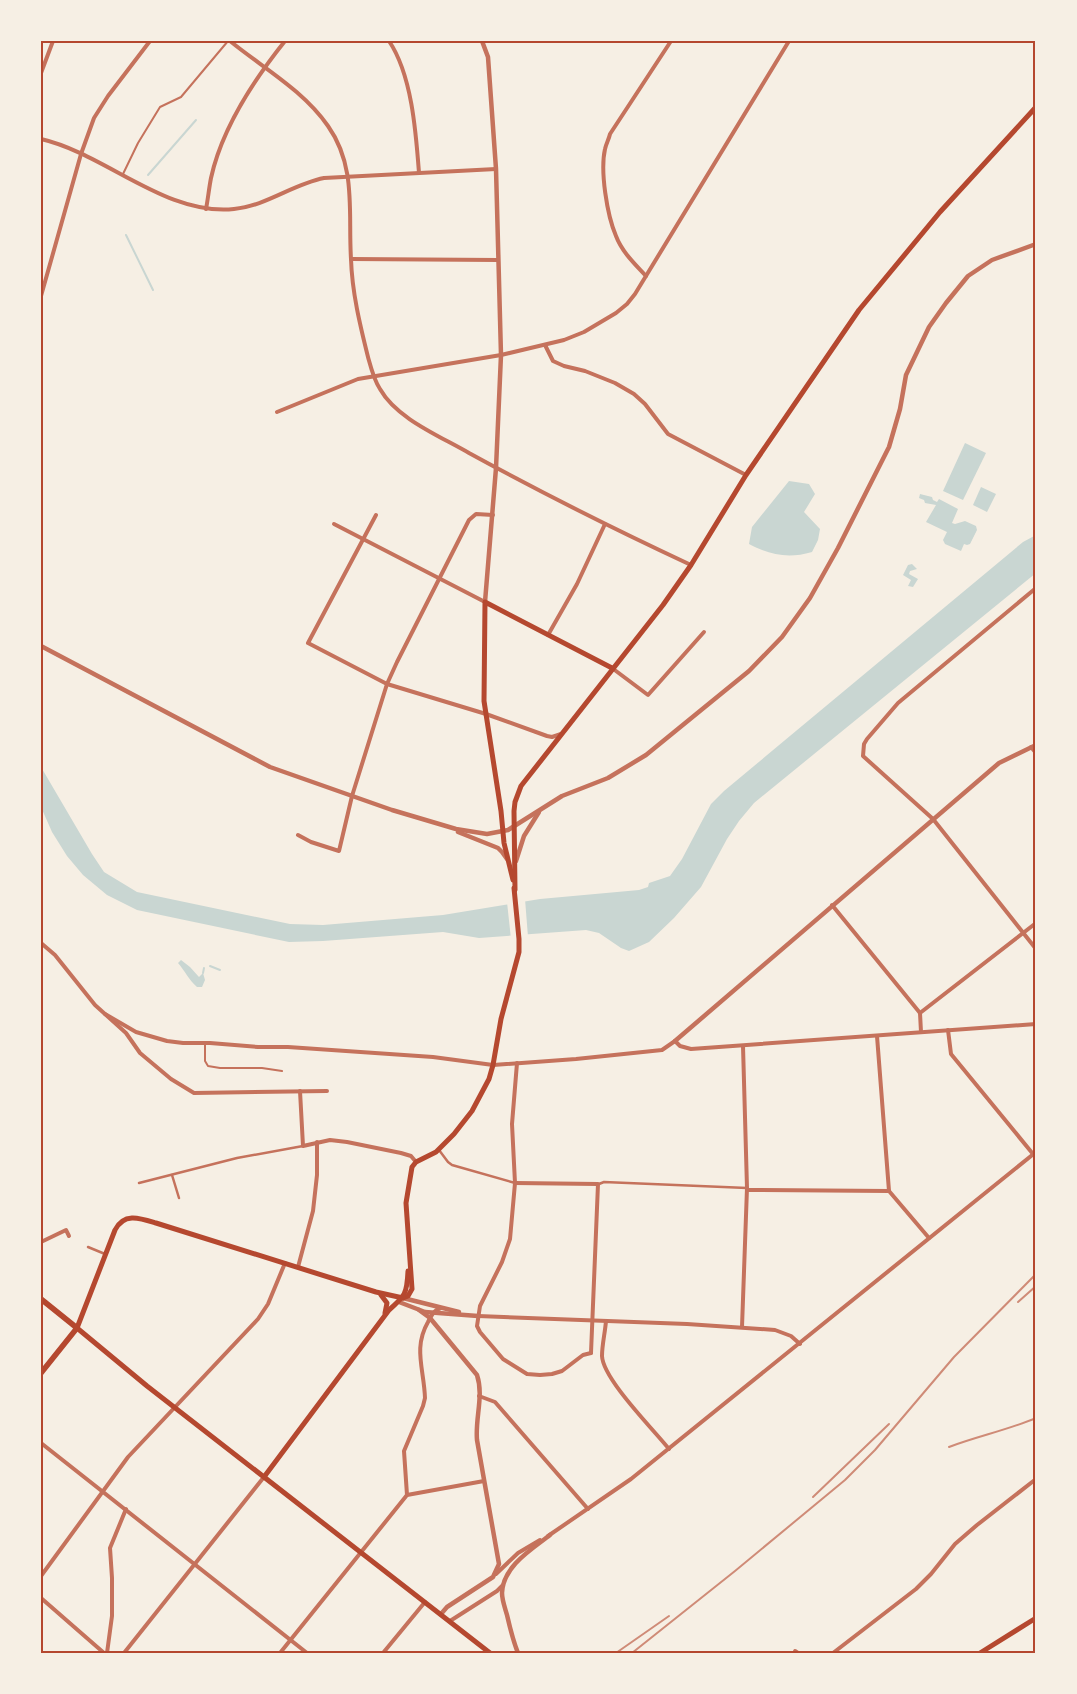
<svg xmlns="http://www.w3.org/2000/svg" width="1077" height="1694" font-family="'Public Sans',sans-serif">
	<style>
		.water { fill: #c9d6d2 }
		.pier { fill: #f6efe4 }
		.lines { fill: none; stroke-linecap: round; stroke-linejoin: round }
		.stream { stroke: #c9d6d2; stroke-width: 2 }
		.service { stroke: #c5725c; stroke-width: 2 }
		.pedestrian { stroke: #c5725c; stroke-width: 2.5 }
		.minor { stroke: #c5725c; stroke-width: 4 }
		.tertiary { stroke: #c5725c; stroke-width: 4.5 }
		.secondary { stroke: #b5482f; stroke-width: 5 }
		.primary { stroke: #b5482f; stroke-width: 5.5 }
		.rail { stroke: #cf8b77; stroke-width: 2 }
		.neatline { fill: none; stroke: #b5482f; stroke-width: 2 }
	</style>
	<rect width="100%" height="100%" fill="#f6efe4"/>
	<g class="water">
		<polygon points="965,443 986,453 963,500 943,491"/>
		<path d="M 789,481 L 809,484 L 815,494 L 804,512 L 820,529 L 818,540 L 812,552 C 788,559 770,555 749,544 L 752,527 Z"/>
		<polygon points="981,487 996,494 987,512 973,505"/>
		<polygon points="920,494 932,497 933,500 937,502 939,499 958,509 952,523 955,524 965,521 976,526 977,530 970,544 967,545 964,544 961,551 945,544 943,540 947,532 926,522 936,505 925,503 924,500 919,498"/>
		<polygon points="1036,535 1036,573 754,803 739,821 727,839 701,887 674,918 649,942 629,951 621,948 599,933 586,930 479,938 443,932 323,941 289,942 137,910 107,895 83,875 67,856 52,832 41,807 41,767 92,854 104,872 137,892 290,924 323,925 443,915 540,899 639,890 648,887 649,883 670,876 682,859 711,804 724,791 1023,542"/>
		<polygon points="912,564 917,569 910,571 909,574 918,579 913,587 908,586 911,580 903,575 908,565"/>
		<path d="M 181,960 L 190,967 L 199,977 L 203,973 L 205,980 L 202,987 L 197,987 C 189,980 185,971 178,963 Z"/>
	</g>
	<polygon class="pier" points="525,899 528,937 511,939 507,902"/>
	<g class="lines">
		<g class="stream">
			<polyline points="148,175 196,120"/>
			<polyline points="126,235 153,290"/>
			<polyline points="210,966 220,970"/>
			<polyline points="203,973 204,968"/>
		</g>
		<g class="service">
			<polyline points="123,174 138,143 160,107 181,97 228,41"/>
			<polyline points="205,1044 205,1061 208,1066 220,1068 262,1068 282,1071"/>
		</g>
		<g class="pedestrian">
			<polyline points="439,1150 448,1162 452,1165 515,1183"/>
			<polyline points="172,1175 179,1198"/>
			<polyline points="139,1183 237,1158 303,1146"/>
			<polyline points="599,1184 604,1182 747,1188"/>
			<polyline points="88,1247 105,1254"/>
		</g>
		<g class="minor">
			<path d="M 230,41 C 263,68 303,90 328,126 C 357,167 348,213 351,259 C 352,292 360,325 368,357 C 371,368 374,380 380,389 C 397,419 440,436 469,453 C 542,493 616,530 691,565"/>
			<path d="M 389,41 C 412,75 416,133 419,173"/>
			<polyline points="41,73 53,41"/>
			<path d="M 41,139 C 106,154 165,216 234,209 C 266,206 293,184 324,178 L 496,169"/>
			<path d="M 206,209 C 208,199 209,188 211,178 C 222,128 253,81 285,41"/>
			<polyline points="351,259 498,260"/>
			<path d="M 646,276 C 635,264 622,252 616,236 C 607,215 600,171 605,149 C 606,144 609,139 610,134 L 671,41"/>
			<polyline points="41,296 81,154 94,118 108,96 150,41"/>
			<polyline points="545,345 553,361 564,366 585,371 615,383 634,394 645,404 668,434 746,475"/>
			<polyline points="277,412 358,379 501,355 564,340 584,332 616,313 627,304 635,294 789,41"/>
			<polyline points="376,515 308,643 387,684 486,714 547,736 552,737 561,734"/>
			<polyline points="334,524 485,602"/>
			<polyline points="1036,588 898,703 867,739 864,744 863,756 933,819 1036,949"/>
			<polyline points="548,635 577,584 605,524"/>
			<polyline points="612,668 648,695 704,632"/>
			<polyline points="1031,747 1036,753"/>
			<polyline points="298,835 311,842 339,851 352,796 387,684 397,662 469,520 476,514 493,515"/>
			<polyline points="832,905 920,1013 921,1032"/>
			<polyline points="41,943 55,955 95,1005 126,1033 140,1053 171,1079 194,1093 327,1091"/>
			<polyline points="920,1013 1036,923"/>
			<polyline points="105,1014 136,1032 167,1041 183,1043 210,1043 258,1047 288,1047 433,1057 493,1065 576,1059 662,1050 675,1041 680,1046 691,1049 1036,1024"/>
			<polyline points="948,1030 951,1054 1033,1154"/>
			<polyline points="877,1036 889,1191"/>
			<polyline points="517,1063 512,1124 515,1183 510,1239 502,1262 480,1306 477,1326 480,1332 503,1359 527,1374 540,1375 552,1374 562,1371 583,1355 591,1353"/>
			<polyline points="300,1091 303,1146 330,1140 347,1142 401,1153 411,1156 416,1162"/>
			<polyline points="515,1183 598,1184 591,1353"/>
			<polyline points="747,1190 889,1191 929,1238"/>
			<polyline points="41,1242 66,1230 69,1236"/>
			<polyline points="298,1267 313,1211 317,1175 317,1142"/>
			<polyline points="478,1316 687,1324 775,1330 791,1336 800,1344"/>
			<path d="M 606,1321 C 605,1333 602,1345 602,1356 C 603,1379 653,1429 669,1449"/>
			<polyline points="742,1327 747,1188 743,1046"/>
			<polyline points="479,1396 495,1402 588,1509"/>
			<polyline points="41,1443 307,1653"/>
			<path d="M 407,1495 L 404,1451 L 423,1406 L 425,1398 C 424,1369 413,1348 428,1322 C 431,1316 434,1310 441,1308"/>
			<polyline points="548,1536 631,1479 1036,1152"/>
			<polyline points="496,1574 518,1553 540,1540"/>
			<polyline points="41,1576 128,1457 258,1319 268,1304 285,1263"/>
			<polyline points="41,1598 104,1653"/>
			<polyline points="450,1621 497,1591 503,1585"/>
			<polyline points="795,1651 798,1653"/>
			<polyline points="107,1653 112,1616 112,1578 110,1548 126,1509"/>
			<polyline points="124,1653 264,1477"/>
			<polyline points="280,1653 407,1495 484,1481"/>
			<polyline points="383,1653 425,1602"/>
			<polyline points="833,1653 916,1589 931,1574 955,1544 977,1525 1036,1479"/>
		</g>
		<g class="tertiary">
			<polyline points="482,41 488,57 496,169 501,355 496,468 485,602"/>
			<polyline points="41,646 270,767 392,810 456,829 487,834 508,830 562,796 608,778 646,755 749,671 782,637 810,598 838,548 889,447 900,409 906,375 929,327 946,303 968,276 992,260 1036,244"/>
			<polyline points="458,832 498,848 502,852 507,859"/>
			<polyline points="516,861 524,836 539,812"/>
			<polyline points="675,1041 999,763 1036,745"/>
			<polyline points="403,1298 459,1312"/>
			<polyline points="399,1302 425,1312 478,1316"/>
			<path d="M 419,1310 L 430,1318 L 477,1375 C 484,1396 475,1418 477,1440 L 499,1564 L 493,1577 L 447,1607 L 441,1614"/>
			<path d="M 518,1653 C 513,1641 510,1628 507,1615 C 505,1608 502,1600 502,1593 C 503,1566 532,1549 550,1535"/>
		</g>
		<g class="secondary">
			<polyline points="513,880 504,843 501,811 484,701 485,602 612,668"/>
			<polyline points="515,890 514,811 515,802 521,786 663,605 691,565 746,475 859,310 940,212 1036,107"/>
			<polyline points="381,1295 387,1303 385,1313"/>
			<path d="M 403,1298 L 376,1292 L 156,1223 C 140,1218 124,1212 115,1230 L 77,1328 L 147,1386 L 490,1653"/>
			<polyline points="403,1298 408,1296 412,1289 406,1203 412,1167 416,1162 436,1152 454,1134 472,1111 489,1079 493,1065 501,1019 519,952 519,939 514,888"/>
			<path d="M 264,1477 L 389,1310 C 405,1296 407,1294 408,1271"/>
			<polyline points="980,1653 1036,1618"/>
		</g>
		<polyline class="primary" points="41,1299 77,1328 41,1373"/>
		<g class="rail">
			<polyline points="1018,1302 1036,1286"/>
			<path d="M 949,1447 C 978,1436 1008,1430 1036,1418"/>
			<polyline points="813,1497 889,1424"/>
			<polyline points="616,1653 669,1616"/>
			<polyline points="632,1653 735,1571 845,1480 875,1450 954,1357 1036,1274"/>
		</g>
	</g>
	<rect width="1077" height="1694" fill="none" stroke="#f6efe4" stroke-width="85"/>
	<rect x="42" y="42" width="992" height="1610" class="neatline"/>
</svg>
